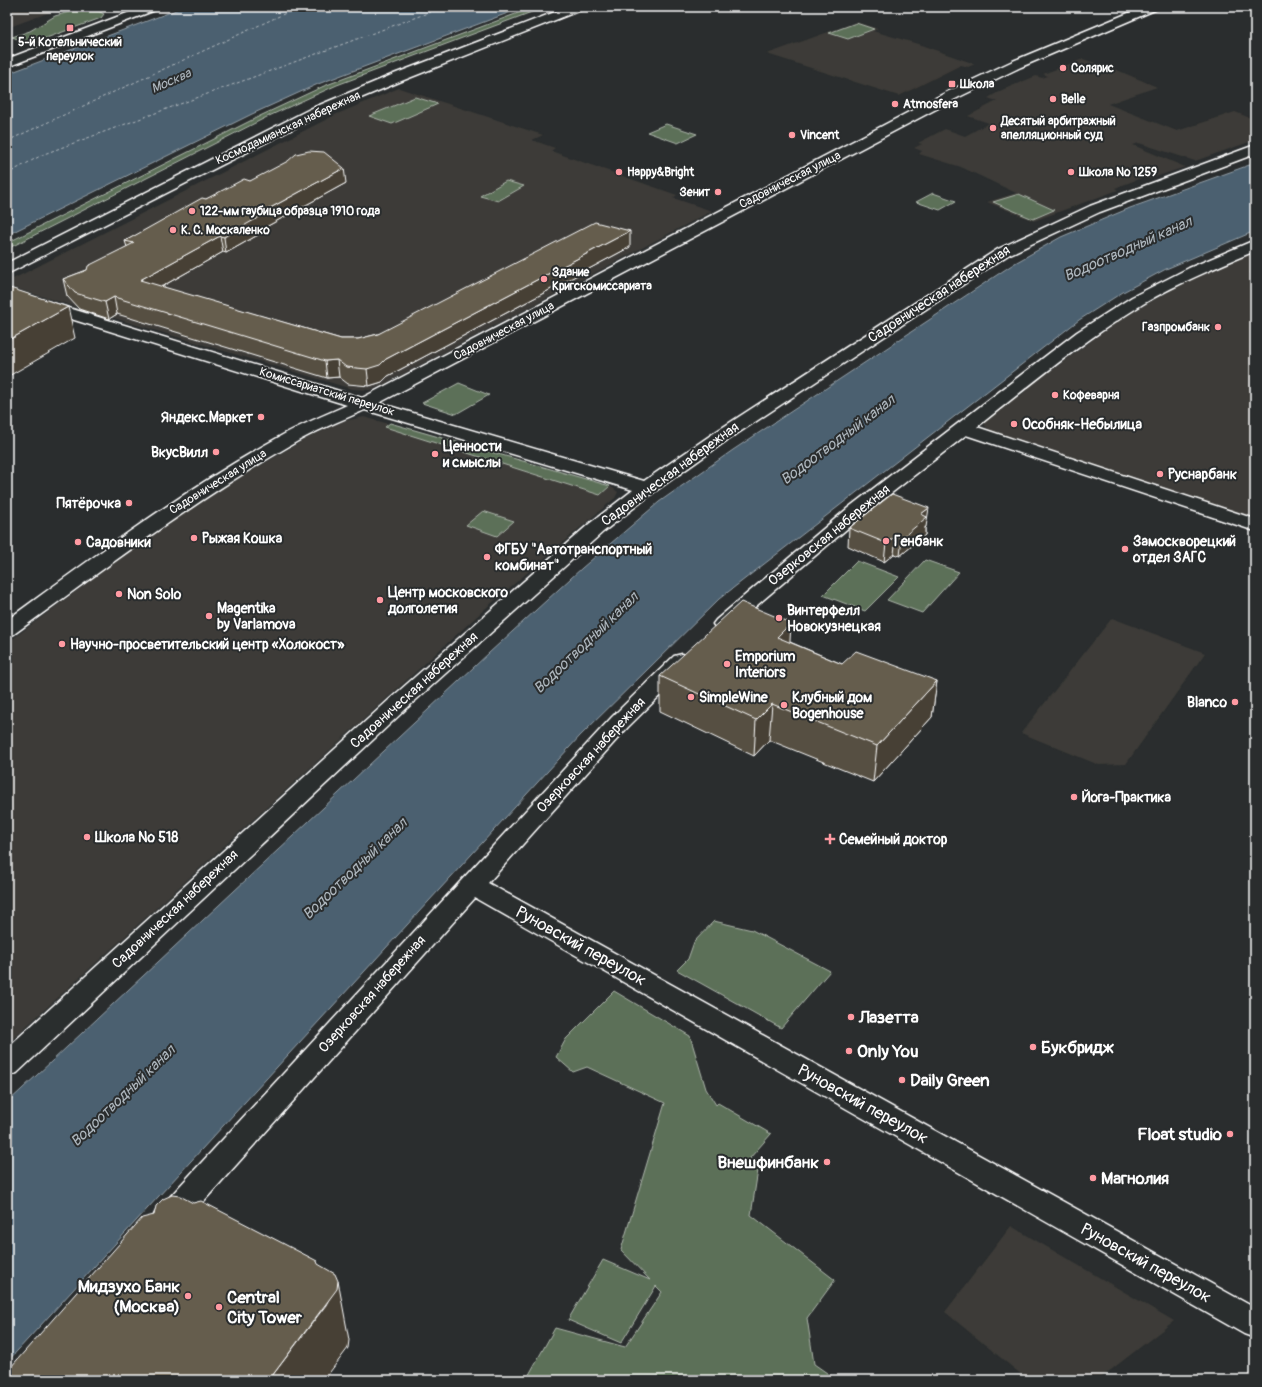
<svg xmlns="http://www.w3.org/2000/svg" width="1262" height="1387" font-family="Pangolin,sans-serif">
	<style>
		.built { fill: #3c3b37 }
		.green { fill: #5c6f59; stroke: #aeb7ac }
		.water { fill: #4c606f; stroke: #94a0a9 }
		.lines { fill: none; stroke-linecap: round; stroke-linejoin: round }
		.ferry { stroke: #aeb7be; stroke-width: 1; stroke-dasharray: 3 2.5; stroke-linecap: butt }
		.minor-casing { stroke: #fff; stroke-width: 3 }
		.major-casing { stroke: #fff; stroke-width: 3 }
		.minor { fill: #2a2d2e; fill-rule: evenodd }
		.major { fill: #2a2d2e; fill-rule: evenodd }
		.wall { fill: #575042; stroke: #fff }
		.shaded-wall { fill: #474136; stroke: #fff }
		.building { fill: #655d4d; stroke: #fff }
		.poi-dot { fill: #ff9aa2; stroke: #2a2d2e; stroke-width: 1.5 }
		.labels { text-anchor: middle; dominant-baseline: central; stroke-width: 4; stroke-linejoin: round; paint-order: stroke }
		.far-poi-label { font-size: 12px; font-weight: bold; fill: #fff; stroke: #2a2d2e; text-anchor: start }
		.far-street-label { font-size: 12px; fill: #fff; stroke: #2a2d2e }
		.far-water-label { font-size: 13px; font-style: italic; fill: #aeb7be; stroke: #2a2d2e }
		.street-label { font-size: 14px; fill: #fff; stroke: #2a2d2e }
		.poi-label { font-size: 14px; font-weight: bold; fill: #fff; stroke: #2a2d2e; text-anchor: start }
		.water-label { font-size: 15px; font-style: italic; fill: #aeb7be; stroke: #2a2d2e }
		.near-street-label { font-size: 17px; fill: #fff; stroke: #2a2d2e }
		.near-poi-label { font-size: 17px; font-weight: bold; fill: #fff; stroke: #2a2d2e; text-anchor: start }
	</style>
	<rect width="100%" height="100%" fill="#2a2d2e"/>
	<filter id="ink" filterUnits="userSpaceOnUse"><feTurbulence type="fractalNoise" baseFrequency=".025" numOctaves="2"/><feDisplacementMap in="SourceGraphic" scale="8" xChannelSelector="R" yChannelSelector="G"/><feConvolveMatrix kernelMatrix="1 2 1 2 8 2 1 2 1" color-interpolation-filters="sRGB"/></filter>
	<g filter="url(#ink)">
		<g class="built">
			<polygon points="7,7 64,7 7,28"/>
			<polygon points="856,22 878,29 873,31 918,44 975,64 968,67 961,65 899,96 767,54"/>
			<polygon points="1083,59 1117,70 1157,87 1108,104 1177,131 1235,112 1255,120 1255,140 1195,161 1139,143 1133,145 1185,167 1149,179 1144,177 1115,188 1118,190 1034,221 987,202 1016,193 961,167 919,154 922,151 914,148 922,144 918,143 945,129 965,136 989,123 968,116 997,101 988,98 1002,90 1036,76 1042,78 1048,76 1043,74"/>
			<polygon points="399,88 543,135 532,140 555,148 551,151 677,195 673,198 712,211 379,387 370,390 352,389 13,288 13,279 337,114"/>
			<polygon points="1255,251 1255,518 996,434 986,427 984,423 985,420 1012,397 1019,397 1029,388 1027,385 1046,370 1051,371 1123,317 1177,287 1176,284 1223,263 1228,263"/>
			<polygon points="364,417 610,486 618,492 615,498 486,608 7,1044 7,643 135,547 214,493 307,438 343,421"/>
			<polygon points="1112,618 1205,653 1126,764 1099,765 1021,733"/>
			<polygon points="1011,1226 1174,1321 1098,1380 1028,1380 945,1312"/>
		</g>
		<g class="green">
			<polygon points="534,7 545,7 337,85 269,116 7,249 7,243 262,115 324,86"/>
			<polygon points="76,10 98,11 104,14 101,18 38,41 26,42 12,37 30,31 55,16"/>
			<polygon points="856,23 874,29 848,39 829,33"/>
			<polygon points="415,97 438,104 392,124 369,116"/>
			<polygon points="666,124 697,134 678,143 647,132"/>
			<polygon points="506,181 524,186 498,201 480,196"/>
			<polygon points="933,193 956,201 940,210 916,202"/>
			<polygon points="1019,194 1054,210 1033,219 993,202"/>
			<polygon points="459,383 489,395 456,414 422,403"/>
			<polygon points="390,423 610,486 600,495 385,427"/>
			<polygon points="483,511 514,521 497,536 466,525"/>
			<polygon points="925,560 959,572 922,613 887,600"/>
			<polygon points="857,561 899,577 865,611 823,595"/>
			<polygon points="714,921 752,930 830,971 781,1028 677,970 688,959 694,942"/>
			<polygon points="614,991 690,1036 706,1089 716,1105 718,1103 771,1134 750,1158 758,1170 751,1215 835,1280 807,1318 814,1364 837,1380 526,1380 555,1328 625,1347 662,1292 656,1286 621,1343 568,1320 603,1260 650,1280 621,1250 665,1103 587,1067 573,1072 556,1057 566,1039"/>
		</g>
		<g class="water">
			<polygon points="184,7 524,7 318,84 252,114 7,235 7,74"/>
			<polygon points="1255,163 1255,231 1166,269 1123,292 1079,320 719,599 580,736 7,1362 7,1103 489,653 582,568 659,502 733,450 1015,263 1061,237 1130,208"/>
		</g>
		<g class="lines">
			<g class="ferry">
				<polyline points="7,141 299,7"/>
				<polyline points="7,174 44,154 444,7"/>
			</g>
			<g class="minor-casing">
				<g id="minor">
					<path d="M 1143,7 L 1159,7 L 1157,9 L 1021,67 L 959,97 L 379,403 L 644,481 L 714,433 L 998,249 L 1090,206 L 1255,145 L 1255,154 L 1100,212 L 1008,255 L 726,441 L 654,492 L 603,532 L 407,708 L 17,1073 L 7,1076 L 7,1048 L 391,698 L 589,524 L 633,490 L 365,410 C 340,421 314,431 291,445 C 194,501 105,568 14,634 L 7,636 L 7,620 C 95,556 183,490 279,437 C 300,425 325,415 347,405 L 7,299 L 7,289 L 362,398 L 949,91 L 1013,61 Z"/>
					<path d="M 1255,240 L 1255,251 C 1217,267 1178,283 1143,304 C 1084,340 1031,384 977,427 L 1255,519 L 1255,531 L 966,435 L 862,516 L 730,628 L 723,630 L 716,628 L 713,624 L 716,620 L 848,508 L 1077,332 L 1132,297 L 1189,268 Z"/>
					<polygon points="682,654 690,656 693,661 690,666 628,727 488,883 1255,1308 1255,1338 1244,1334 475,898 177,1231 166,1235 155,1231 151,1222 155,1213 612,717 674,656"/>
				</g>
			</g>
			<g class="major-casing">
				<g id="major">
					<polygon points="143,7 160,7 158,9 7,67 7,59"/>
					<polygon points="568,7 585,7 583,9 404,80 320,115 7,274 7,263 310,109 394,74"/>
				</g>
			</g>
			<use href="#minor" class="minor"/>
			<use href="#major" class="major"/>
		</g>
		<g class="wall">
			<polygon points="250,181 346,183 264,228 265,231 226,253 223,252 161,287 341,339 358,339 378,334 630,247 388,376 382,382 369,386 348,384 339,377 327,378 117,314 109,319 79,309 67,296 63,279 87,270 127,247 125,241 206,199"/>
			<polygon points="1255,256 1255,274 1251,273"/>
			<polygon points="925,527 925,535 900,556 894,554 884,562 848,546 849,528 926,527"/>
			<polygon points="790,642 842,664 937,681 932,717 873,782 769,740 754,756 660,711 660,676"/>
		</g>
		<g class="shaded-wall">
			<polygon points="344,168 346,183 264,228 265,231 226,253 224,237 259,214"/>
			<polygon points="630,231 630,247 388,376 382,382 369,386 367,369"/>
			<polygon points="220,236 223,252 143,297 140,280"/>
			<polygon points="114,297 117,314 109,319 105,302"/>
			<polygon points="68,307 75,338 7,377 7,341"/>
			<polygon points="337,360 339,377 327,378 325,361"/>
			<polygon points="929,508 926,527 925,527 925,535 900,556 902,538 921,514"/>
			<polygon points="896,536 894,554 884,562 886,543"/>
			<polygon points="791,623 789,658 777,637"/>
			<polygon points="937,681 932,717 873,782 877,746"/>
			<polygon points="772,704 769,740 754,756 756,720"/>
			<polygon points="338,1281 349,1340 348,1348 324,1380 269,1380 326,1305"/>
		</g>
		<g class="building">
			<polygon points="309,151 324,152 344,168 259,214 263,215 224,237 220,236 140,280 341,339 358,339 378,334 595,222 630,231 386,359 380,365 367,369 346,367 337,360 325,361 114,297 105,302 75,293 63,279 87,270 88,266 134,243 125,241 202,198 206,199 244,179 250,181 288,161 296,154"/>
			<polygon points="7,287 68,307 7,341"/>
			<polygon points="892,494 929,508 921,514 927,517 902,538 896,536 886,543 849,528"/>
			<polygon points="741,602 791,623 777,637 842,664 856,651 937,681 877,746 772,704 756,720 660,676"/>
			<polygon points="172,1195 180,1196 193,1203 201,1201 317,1261 318,1264 335,1274 338,1281 337,1289 269,1380 9,1380 10,1378 10,1368 142,1218 154,1215 156,1206 163,1199"/>
		</g>
	</g>
	<g class="poi-dot">
		<rect x="66" y="24" width="8" height="8" rx="2"/>
		<circle cx="1063" cy="68" r="4"/>
		<rect x="948" y="80" width="8" height="8" rx="2"/>
		<circle cx="1053" cy="99" r="4"/>
		<circle cx="895" cy="104" r="4"/>
		<circle cx="993" cy="128" r="4"/>
		<circle cx="792" cy="135" r="4"/>
		<circle cx="619" cy="172" r="4"/>
		<circle cx="1071" cy="172" r="4"/>
		<circle cx="718" cy="192" r="4"/>
		<circle cx="192" cy="211" r="4"/>
		<circle cx="173" cy="230" r="4"/>
		<circle cx="544" cy="279" r="4"/>
		<circle cx="1218" cy="327" r="4"/>
		<circle cx="1055" cy="395" r="4"/>
		<circle cx="261" cy="417" r="4"/>
		<circle cx="1014" cy="424" r="4"/>
		<circle cx="216" cy="452" r="4"/>
		<circle cx="435" cy="454" r="4"/>
		<circle cx="1160" cy="474" r="4"/>
		<circle cx="129" cy="503" r="4"/>
		<circle cx="194" cy="538" r="4"/>
		<circle cx="886" cy="541" r="4"/>
		<circle cx="78" cy="542" r="4"/>
		<circle cx="1125" cy="549" r="4"/>
		<circle cx="487" cy="557" r="4"/>
		<circle cx="119" cy="594" r="4"/>
		<circle cx="380" cy="600" r="4"/>
		<circle cx="209" cy="616" r="4"/>
		<circle cx="779" cy="618" r="4"/>
		<circle cx="62" cy="644" r="4"/>
		<circle cx="727" cy="664" r="4"/>
		<circle cx="691" cy="697" r="4"/>
		<circle cx="1235" cy="702" r="4"/>
		<circle cx="784" cy="705" r="4"/>
		<circle cx="1074" cy="797" r="4"/>
		<circle cx="87" cy="837" r="4"/>
		<path d="M828 833h4v4h4v4h-4v4h-4v-4h-4v-4h4z"/>
		<circle cx="851" cy="1017" r="4"/>
		<circle cx="1033" cy="1047" r="4"/>
		<circle cx="849" cy="1051" r="4"/>
		<circle cx="902" cy="1080" r="4"/>
		<circle cx="1230" cy="1134" r="4"/>
		<circle cx="827" cy="1162" r="4"/>
		<circle cx="1093" cy="1178" r="4"/>
		<circle cx="188" cy="1296" r="4"/>
		<circle cx="219" cy="1307" r="4"/>
	</g>
	<g class="labels">
		<g class="far-poi-label">
			<text x="70" y="42" text-anchor="middle">5-й Котельнический<tspan x="70" dy="14">переулок</tspan></text>
			<text x="1071" y="68">Солярис</text>
			<text x="960" y="84">Школа</text>
			<text x="1061" y="99">Belle</text>
			<text x="903" y="104">Atmosfera</text>
			<text x="1001" y="121">Десятый арбитражный<tspan x="1001" dy="14">апелляционный суд</tspan></text>
			<text x="800" y="135">Vincent</text>
			<text x="627" y="172">Happy&amp;Bright</text>
			<text x="1079" y="172">Школа № 1259</text>
			<text x="710" y="192" text-anchor="end">Зенит</text>
			<text x="200" y="211">122-мм гаубица образца 1910 года</text>
			<text x="181" y="230">К. С. Москаленко</text>
			<text x="552" y="272">Здание<tspan x="552" dy="14">Кригскомиссариата</tspan></text>
			<text x="1210" y="327" text-anchor="end">Газпромбанк</text>
			<text x="1063" y="395">Кофеварня</text>
		</g>
		<g class="far-street-label">
			<text transform="translate(288 128) rotate(-25)">Космодамианская набережная</text>
			<text transform="translate(790 180) rotate(-27)">Садовническая улица</text>
			<text transform="translate(504 331) rotate(-28)">Садовническая улица</text>
			<text transform="translate(327 392) rotate(17)">Комиссариатский переулок</text>
			<text transform="translate(218 482) rotate(-32)">Садовническая улица</text>
		</g>
		<g class="far-water-label">
			<text transform="translate(171 81) rotate(-24)">Москва</text>
		</g>
		<g class="street-label">
			<text transform="translate(939 294) rotate(-33)">Садовническая набережная</text>
			<text transform="translate(670 474) rotate(-36)">Садовническая набережная</text>
			<text transform="translate(829 535) rotate(-39)">Озерковская набережная</text>
			<text transform="translate(414 690) rotate(-42)">Садовническая набережная</text>
			<text transform="translate(591 755) rotate(-47)">Озерковская набережная</text>
			<text transform="translate(175 909) rotate(-43)">Садовническая набережная</text>
			<text transform="translate(372 994) rotate(-48)">Озерковская набережная</text>
		</g>
		<g class="poi-label">
			<text x="253" y="417" text-anchor="end">Яндекс.Маркет</text>
			<text x="1022" y="424">Особняк-Небылица</text>
			<text x="443" y="446">Ценности<tspan x="443" dy="16">и смыслы</tspan></text>
			<text x="208" y="452" text-anchor="end">ВкусВилл</text>
			<text x="1168" y="474">Руснарбанк</text>
			<text x="121" y="503" text-anchor="end">Пятёрочка</text>
			<text x="202" y="538">Рыжая Кошка</text>
			<text x="894" y="541">Генбанк</text>
			<text x="1133" y="541">Замоскворецкий<tspan x="1133" dy="16">отдел ЗАГС</tspan></text>
			<text x="86" y="542">Садовники</text>
			<text x="495" y="549">ФГБУ "Автотранспортный<tspan x="495" dy="16">комбинат"</tspan></text>
			<text x="388" y="592">Центр московского<tspan x="388" dy="16">долголетия</tspan></text>
			<text x="127" y="594">Non Solo</text>
			<text x="217" y="608">Magentika<tspan x="217" dy="16">by Varlamova</tspan></text>
			<text x="787" y="610">Винтерфелл<tspan x="787" dy="16">Новокузнецкая</tspan></text>
			<text x="70" y="644">Научно-просветительский центр «Холокост»</text>
			<text x="735" y="656">Emporium<tspan x="735" dy="16">Interiors</tspan></text>
			<text x="699" y="697">SimpleWine</text>
			<text x="792" y="697">Клубный дом<tspan x="792" dy="16">Bogenhouse</tspan></text>
			<text x="1227" y="702" text-anchor="end">Blanco</text>
			<text x="1082" y="797">Йога-Практика</text>
			<text x="95" y="837">Школа № 518</text>
			<text x="839" y="839">Семейный доктор</text>
		</g>
		<g class="water-label">
			<text transform="translate(1128 249) rotate(-24)">Водоотводный канал</text>
			<text transform="translate(838 440) rotate(-37)">Водоотводный канал</text>
			<text transform="translate(586 643) rotate(-44)">Водоотводный канал</text>
			<text transform="translate(355 869) rotate(-44)">Водоотводный канал</text>
			<text transform="translate(123 1096) rotate(-44)">Водоотводный канал</text>
		</g>
		<g class="near-street-label">
			<text transform="translate(581 946) rotate(29)">Руновский переулок</text>
			<text transform="translate(863 1104) rotate(29)">Руновский переулок</text>
			<text transform="translate(1146 1263) rotate(29)">Руновский переулок</text>
		</g>
		<g class="near-poi-label">
			<text x="859" y="1017">Лазетта</text>
			<text x="1041" y="1047">Букбридж</text>
			<text x="857" y="1051">Only You</text>
			<text x="910" y="1080">Daily Green</text>
			<text x="1222" y="1134" text-anchor="end">Float studio</text>
			<text x="819" y="1162" text-anchor="end">Внешфинбанк</text>
			<text x="1101" y="1178">Магнолия</text>
			<text x="180" y="1286" text-anchor="end">Мидзухо Банк<tspan x="180" dy="20">(Москва)</tspan></text>
			<text x="227" y="1297">Central<tspan x="227" dy="20">City Tower</tspan></text>
		</g>
	</g>
	<rect width="1262" height="1387" fill="none" stroke="#2a2d2e" stroke-width="24"/>
	<rect x="12" y="12" width="1238" height="1363" fill="none" stroke="#fff" stroke-width="1.5" filter="url(#ink)"/>
</svg>
